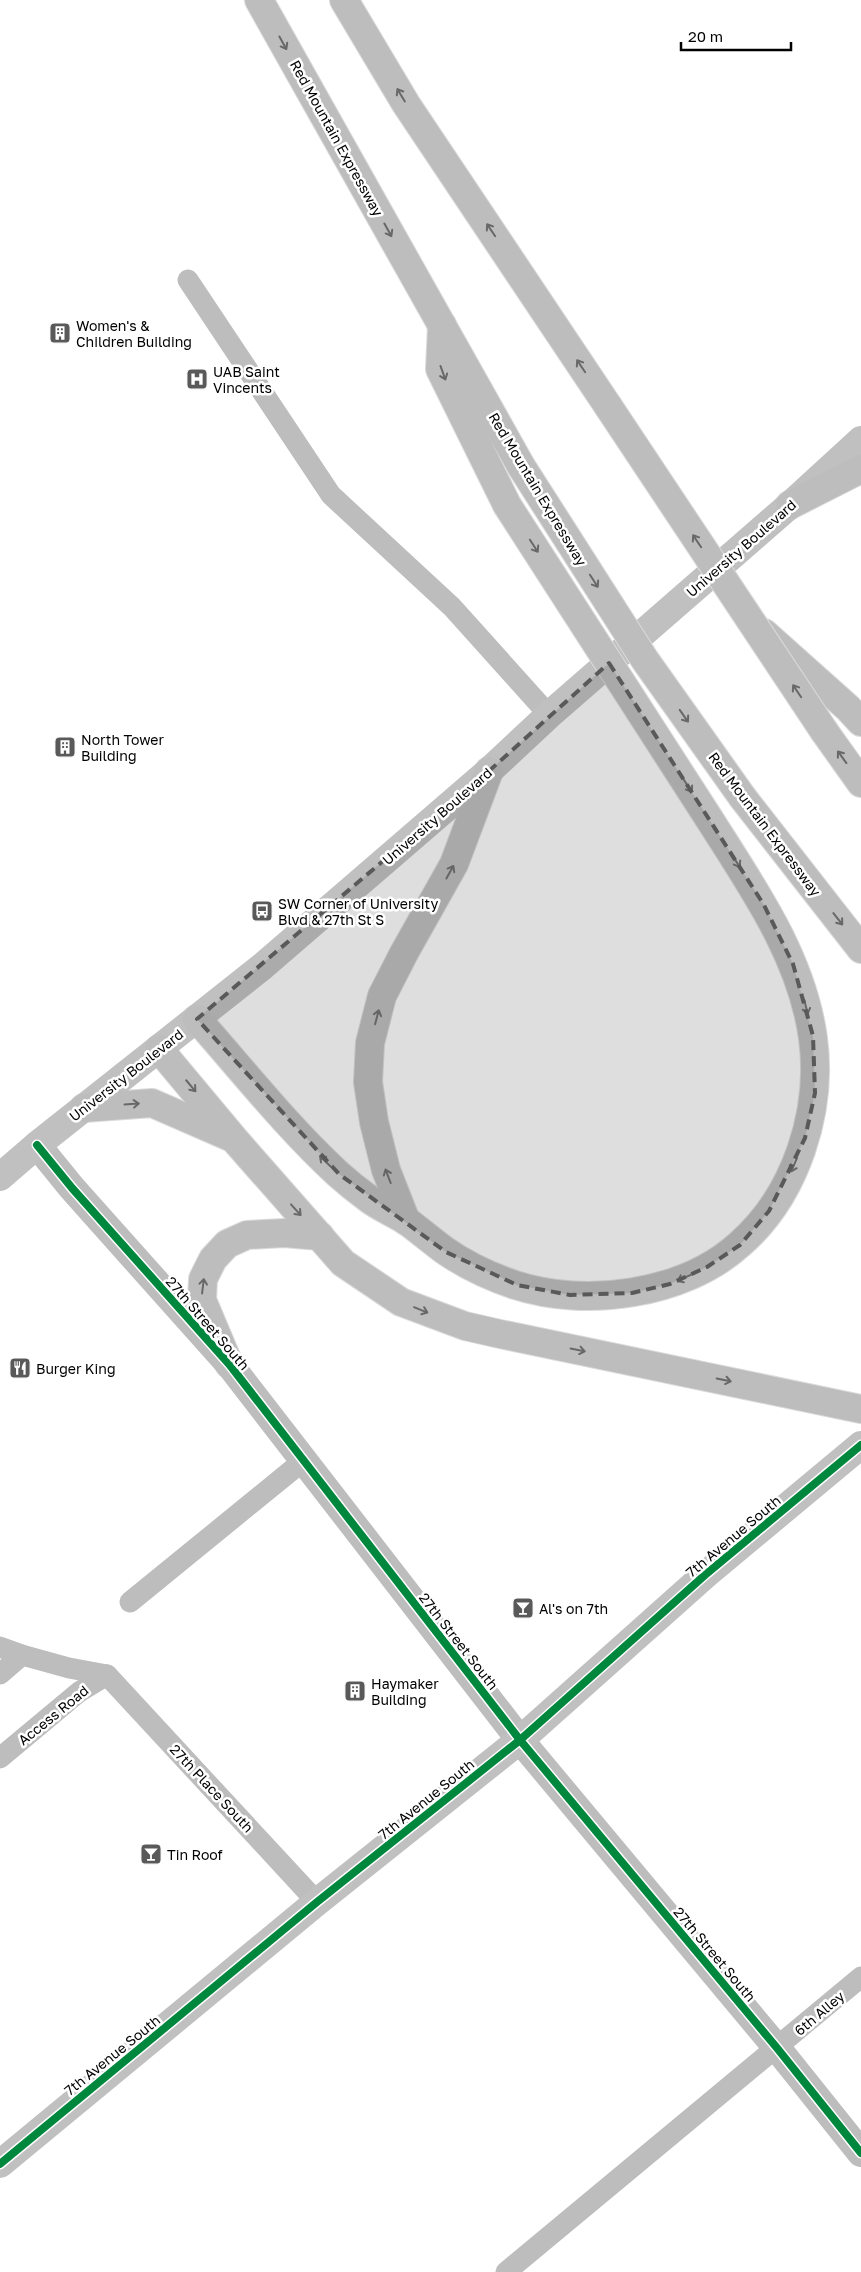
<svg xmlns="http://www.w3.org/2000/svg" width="861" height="2272" font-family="'Golos Text',sans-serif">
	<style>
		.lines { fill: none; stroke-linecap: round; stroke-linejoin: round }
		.highway-casing { stroke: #dbdbdb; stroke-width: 30 }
		.lane { stroke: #bdbdbd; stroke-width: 21 }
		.street { stroke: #bdbdbd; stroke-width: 28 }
		.secondary { stroke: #c0c0c0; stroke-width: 28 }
		.highway { stroke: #bdbdbd; stroke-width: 28 }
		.highway-bridge-casing { stroke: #dbdbdb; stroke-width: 30; stroke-linecap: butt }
		.highway-bridge { stroke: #bdbdbd; stroke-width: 28 }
		.cycleway-casing { stroke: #fff; stroke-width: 11 }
		.cycleway { stroke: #00873e; stroke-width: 8 }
		.oneway { stroke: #686868 }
		.marked { fill: #595959; fill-opacity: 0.2; stroke: #595959; stroke-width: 4; stroke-dasharray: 10 6; stroke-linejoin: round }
		.labels { text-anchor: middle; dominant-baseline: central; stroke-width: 5; stroke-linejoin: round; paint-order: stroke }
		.street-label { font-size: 14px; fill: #000; stroke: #fff }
		.poi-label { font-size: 14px; fill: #000; stroke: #fff; text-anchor: start }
	</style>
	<rect width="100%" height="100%" fill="#fff"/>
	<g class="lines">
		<g class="highway-casing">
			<g id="highway">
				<polyline points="259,0 521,466"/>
				<polyline points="344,0 406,104 608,406"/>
				<polyline points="442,325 440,369 507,505"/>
				<polyline points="790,505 861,469"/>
				<polyline points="764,633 848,708 861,722"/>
				<polyline points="824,731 861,783"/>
				<polyline points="743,798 861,949"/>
				<path d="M 197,1019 C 243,1071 287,1127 338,1174 C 348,1183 358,1191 369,1199 C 381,1208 396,1214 408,1222 C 420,1231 432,1241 444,1250 C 464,1264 491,1277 515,1285 C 585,1308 684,1295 740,1244 C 796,1195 823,1111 813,1038 C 802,957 753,888 710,820"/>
				<polyline points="159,1049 235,1140 343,1263 401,1302 465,1326 500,1334 861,1409"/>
				<polyline points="84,1108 152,1103 230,1137"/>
				<polyline points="406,1221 386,1170 374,1122 368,1082 370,1043 382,996 404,953 454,864 489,771"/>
				<polyline points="229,1364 202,1300 203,1279 213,1259 227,1244 247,1235 284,1233 320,1236"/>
			</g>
		</g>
		<g class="lane">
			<polyline points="188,280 331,495 452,607 549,715"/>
			<polyline points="130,1602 303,1461"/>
			<polyline points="0,1647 22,1655"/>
			<polyline points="0,1674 22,1655 69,1668 107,1675"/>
			<polyline points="107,1675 317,1902"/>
			<polyline points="0,1758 79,1692 107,1675"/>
			<polyline points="506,2272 861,1977"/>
		</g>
		<polyline class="street" points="37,1145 72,1188 229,1364 520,1740 777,2048 861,2153"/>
		<g class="secondary">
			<polyline points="0,1177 37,1145 263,966 489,771 549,715 790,505 861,440"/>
			<polyline points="0,2164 317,1902 520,1740 705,1575 861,1445"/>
		</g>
		<use href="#highway" class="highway"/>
		<g class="highway-bridge-casing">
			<g id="highway-bridge">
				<polyline points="608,406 824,731"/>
				<polyline points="521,466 645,660 743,798"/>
				<polyline points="507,505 710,820"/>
			</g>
		</g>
		<use href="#highway-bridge" class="highway-bridge"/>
		<g class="cycleway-casing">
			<g id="cycleway">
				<polyline points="37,1145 72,1188 229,1364 520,1740 777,2048 861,2153"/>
				<polyline points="0,2164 317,1902 520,1740 705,1575 861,1445"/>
			</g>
		</g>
		<use href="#cycleway" class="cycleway"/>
	</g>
	<defs><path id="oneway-shaft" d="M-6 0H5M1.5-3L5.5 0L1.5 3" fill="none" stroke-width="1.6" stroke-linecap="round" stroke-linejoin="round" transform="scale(1.25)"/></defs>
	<g class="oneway">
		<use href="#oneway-shaft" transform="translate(283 43) rotate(61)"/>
		<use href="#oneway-shaft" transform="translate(401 95) rotate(-121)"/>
		<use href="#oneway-shaft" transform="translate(388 230) rotate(61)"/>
		<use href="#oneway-shaft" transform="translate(491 230) rotate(-124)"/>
		<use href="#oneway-shaft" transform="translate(581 366) rotate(-124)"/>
		<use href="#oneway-shaft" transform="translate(443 373) rotate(70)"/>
		<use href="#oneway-shaft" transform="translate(697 541) rotate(-124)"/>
		<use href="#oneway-shaft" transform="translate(534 546) rotate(57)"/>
		<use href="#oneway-shaft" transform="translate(594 581) rotate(57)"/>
		<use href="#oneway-shaft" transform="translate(797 691) rotate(-124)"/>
		<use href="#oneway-shaft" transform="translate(684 716) rotate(55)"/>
		<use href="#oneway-shaft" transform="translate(842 757) rotate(-126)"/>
		<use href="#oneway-shaft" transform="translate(688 786) rotate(57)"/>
		<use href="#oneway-shaft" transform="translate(736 861) rotate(58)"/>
		<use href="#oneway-shaft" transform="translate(450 872) rotate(-61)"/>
		<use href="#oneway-shaft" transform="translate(838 919) rotate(52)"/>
		<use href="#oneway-shaft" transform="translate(806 1007) rotate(76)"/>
		<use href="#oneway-shaft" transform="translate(377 1017) rotate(-75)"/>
		<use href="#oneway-shaft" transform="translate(191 1086) rotate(50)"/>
		<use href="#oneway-shaft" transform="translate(132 1104) rotate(-4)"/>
		<use href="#oneway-shaft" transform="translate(325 1161) rotate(-136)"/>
		<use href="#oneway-shaft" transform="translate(794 1165) rotate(113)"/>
		<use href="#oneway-shaft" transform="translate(388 1176) rotate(-111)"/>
		<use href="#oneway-shaft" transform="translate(296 1210) rotate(48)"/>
		<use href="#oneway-shaft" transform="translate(684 1278) rotate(155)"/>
		<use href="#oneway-shaft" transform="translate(203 1286) rotate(-83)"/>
		<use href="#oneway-shaft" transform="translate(421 1310) rotate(22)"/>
		<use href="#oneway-shaft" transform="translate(578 1350) rotate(11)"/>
		<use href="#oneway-shaft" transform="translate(724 1380) rotate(12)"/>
	</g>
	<path class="marked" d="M 609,663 L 764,905 L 793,964 L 813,1036 L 815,1093 L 805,1138 L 769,1211 L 740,1245 L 707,1267 L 670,1284 L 632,1293 L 570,1295 L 517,1285 L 446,1252 L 339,1174 L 197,1019 L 489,771 Z"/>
	<defs>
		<g id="building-square" transform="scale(1.125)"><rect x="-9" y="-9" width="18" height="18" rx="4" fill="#595959" stroke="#fff"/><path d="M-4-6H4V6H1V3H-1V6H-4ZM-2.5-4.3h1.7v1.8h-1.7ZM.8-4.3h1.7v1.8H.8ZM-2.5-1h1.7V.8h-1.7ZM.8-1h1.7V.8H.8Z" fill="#fff"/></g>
		<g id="hospital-square" transform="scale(1.125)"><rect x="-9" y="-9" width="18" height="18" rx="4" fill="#595959" stroke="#fff"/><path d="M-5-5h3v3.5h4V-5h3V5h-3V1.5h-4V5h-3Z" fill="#fff"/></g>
		<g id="bus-square" transform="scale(1.125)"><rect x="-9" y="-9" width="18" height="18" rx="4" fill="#595959" stroke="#fff"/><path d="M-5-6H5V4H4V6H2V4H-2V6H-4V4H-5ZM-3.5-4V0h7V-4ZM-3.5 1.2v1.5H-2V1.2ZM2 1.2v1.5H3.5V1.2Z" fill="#fff"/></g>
		<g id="restaurant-square" transform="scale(1.125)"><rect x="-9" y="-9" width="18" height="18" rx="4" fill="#595959" stroke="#fff"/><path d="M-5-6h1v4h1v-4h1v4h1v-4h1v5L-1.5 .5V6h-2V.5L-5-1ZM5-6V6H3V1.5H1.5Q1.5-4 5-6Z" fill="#fff"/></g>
		<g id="bar-square" transform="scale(1.125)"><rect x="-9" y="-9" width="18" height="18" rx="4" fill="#595959" stroke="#fff"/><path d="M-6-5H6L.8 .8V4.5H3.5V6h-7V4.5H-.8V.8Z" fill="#fff"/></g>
	</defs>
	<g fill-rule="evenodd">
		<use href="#building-square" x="60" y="333"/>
		<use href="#hospital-square" x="197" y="379"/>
		<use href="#building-square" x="65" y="747"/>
		<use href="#bus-square" x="262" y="911"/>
		<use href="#restaurant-square" x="20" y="1368"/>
		<use href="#bar-square" x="523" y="1608"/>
		<use href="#building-square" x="355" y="1691"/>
		<use href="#bar-square" x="151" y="1854"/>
	</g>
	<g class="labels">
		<g class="street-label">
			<text transform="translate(337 138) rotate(61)">Red Mountain Expressway</text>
			<text transform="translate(538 489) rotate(59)">Red Mountain Expressway</text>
			<text transform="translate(741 548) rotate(-41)">University Boulevard</text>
			<text transform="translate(437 816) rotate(-41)">University Boulevard</text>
			<text transform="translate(765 824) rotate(53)">Red Mountain Expressway</text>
			<text transform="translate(126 1075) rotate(-38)">University Boulevard</text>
			<text transform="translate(208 1323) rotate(49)">27th Street South</text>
			<text transform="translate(733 1536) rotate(-40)">7th Avenue South</text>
			<text transform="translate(459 1641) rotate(52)">27th Street South</text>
			<text transform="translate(53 1715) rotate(-39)">Access Road</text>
			<text transform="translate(212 1788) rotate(47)">27th Place South</text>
			<text transform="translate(426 1799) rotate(-39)">7th Avenue South</text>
			<text transform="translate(715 1954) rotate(50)">27th Street South</text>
			<text transform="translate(819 2013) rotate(-40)">6th Alley</text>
			<text transform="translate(112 2055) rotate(-39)">7th Avenue South</text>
		</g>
		<g class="poi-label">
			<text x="76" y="325">Women's &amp;<tspan x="76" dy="16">Children Building</tspan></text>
			<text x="213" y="371">UAB Saint<tspan x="213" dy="16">Vincents</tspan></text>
			<text x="81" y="739">North Tower<tspan x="81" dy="16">Building</tspan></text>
			<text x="278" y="903">SW Corner of University<tspan x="278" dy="16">Blvd &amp; 27th St S</tspan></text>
			<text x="36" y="1368">Burger King</text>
			<text x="539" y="1608">Al's on 7th</text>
			<text x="371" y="1683">Haymaker<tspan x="371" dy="16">Building</tspan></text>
			<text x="167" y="1854">Tin Roof</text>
		</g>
	</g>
	<path d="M681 42v8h110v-8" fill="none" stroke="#000000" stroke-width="2.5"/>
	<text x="688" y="42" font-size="15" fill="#000000" stroke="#ffffff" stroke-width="4" paint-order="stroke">20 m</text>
</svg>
